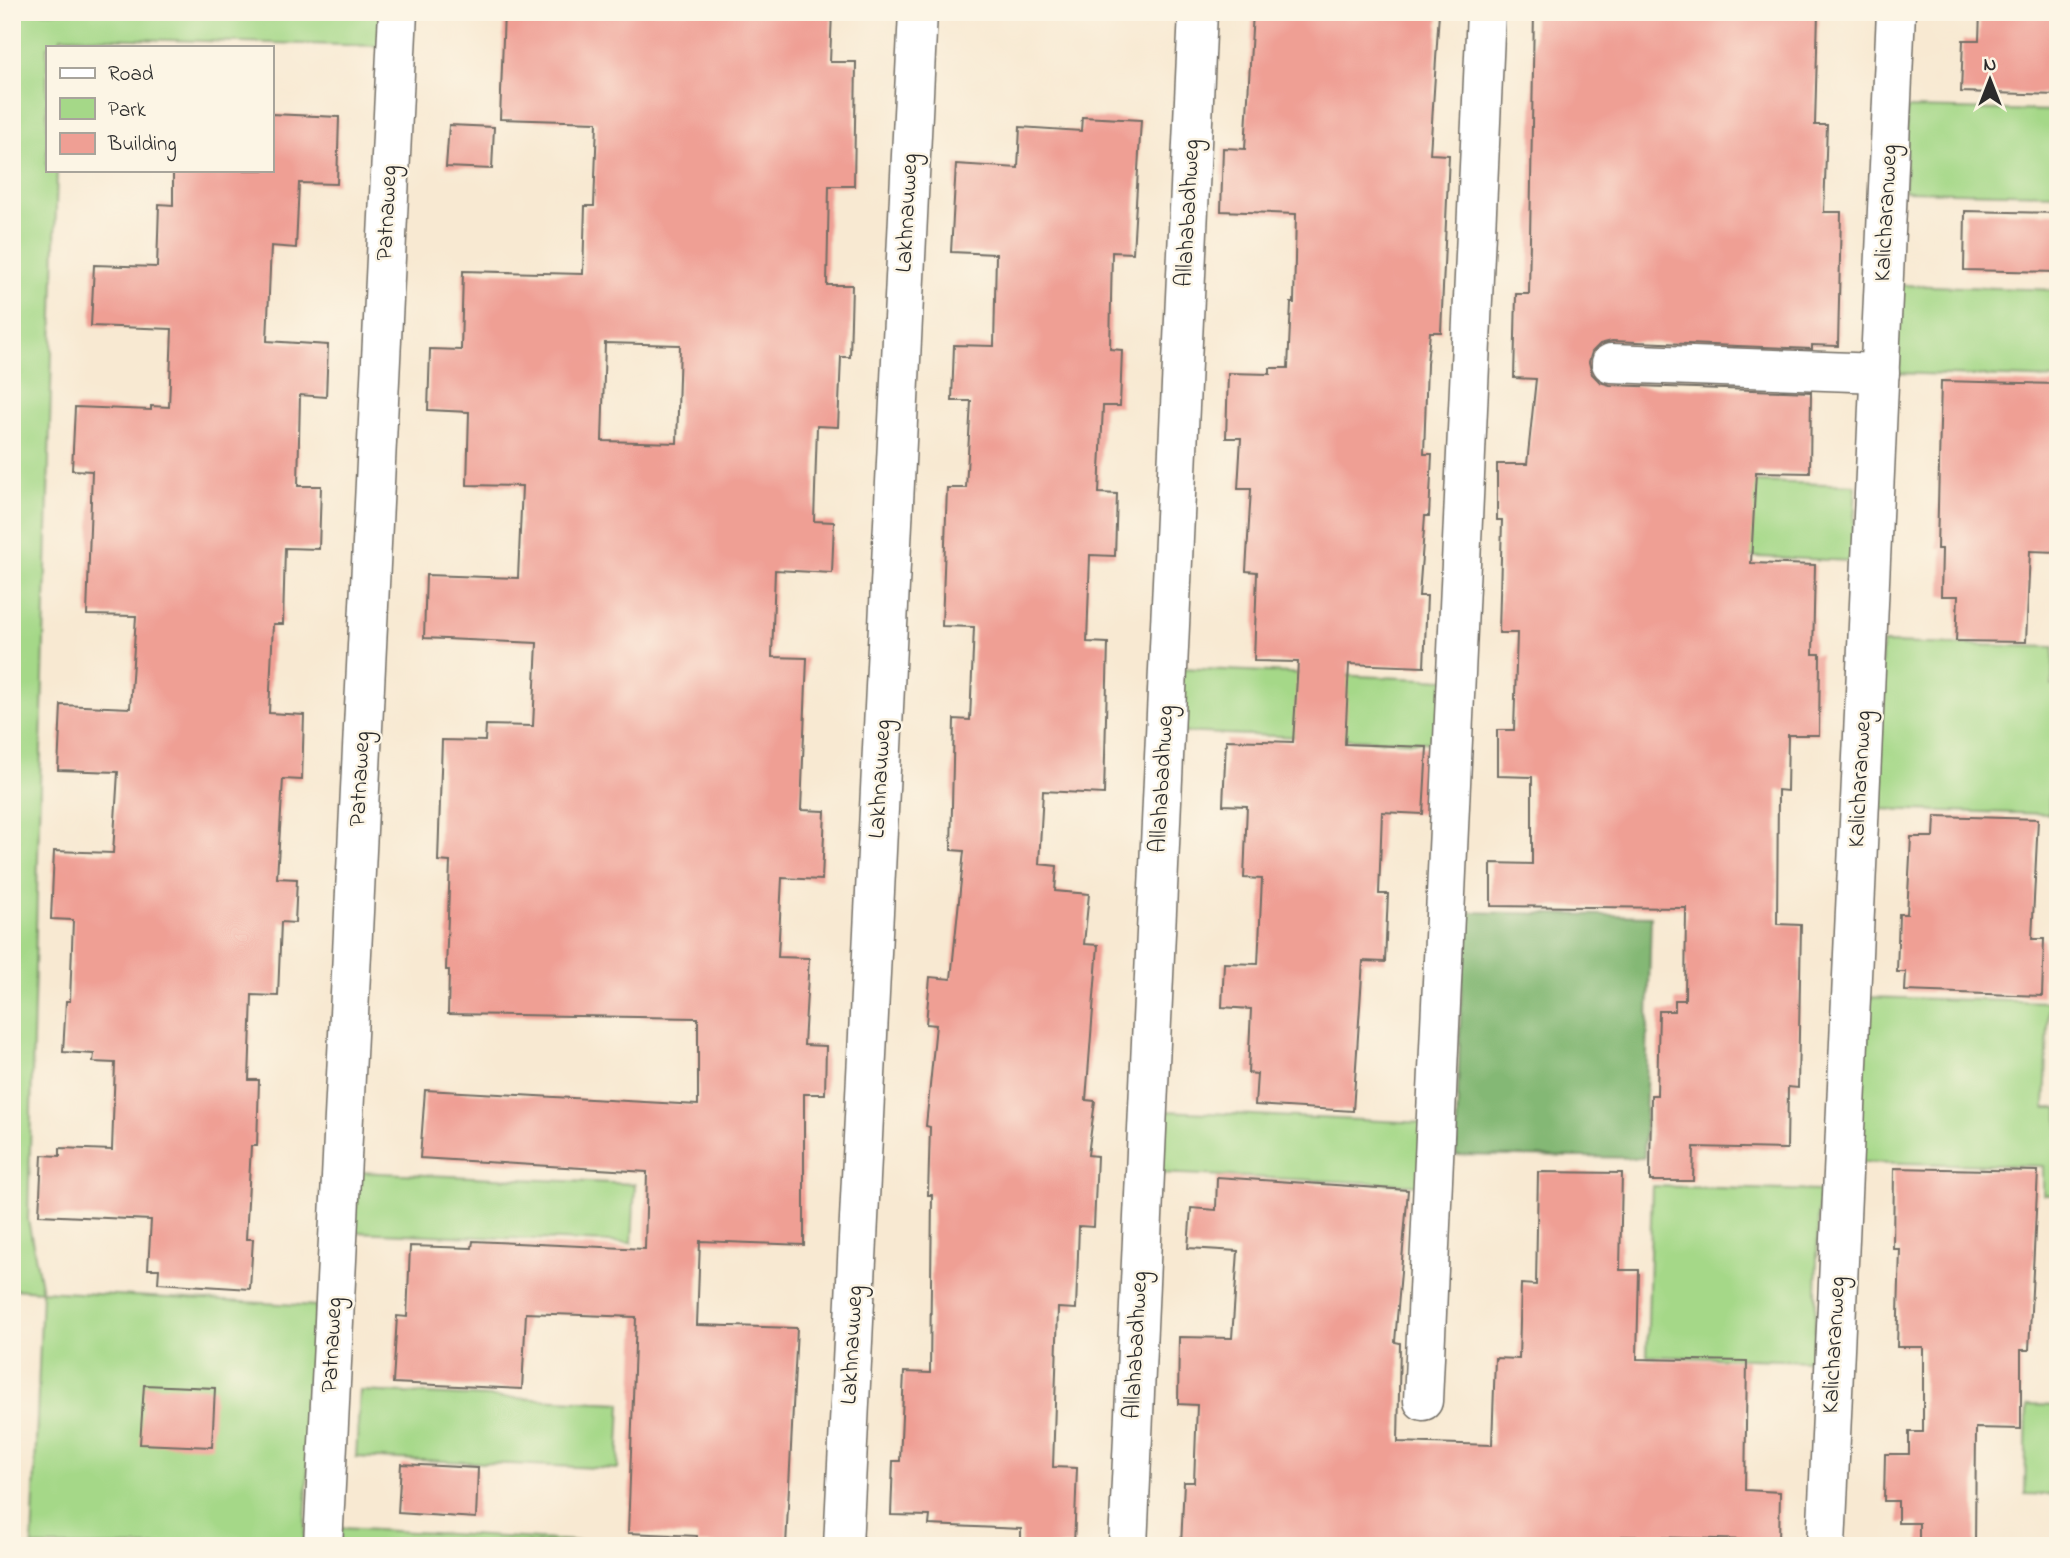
<svg xmlns="http://www.w3.org/2000/svg" width="2070" height="1558" font-family="'Indie Flower',sans-serif">
	<style>
		.green { fill: #a5d888; stroke: #68825a; stroke-width: 2 }
		.forest { fill: #84b874; stroke: #587250; stroke-width: 2 }
		.building { fill: #ef9f94; fill-rule: evenodd }
		.lines { fill: none; stroke-linecap: round; stroke-linejoin: round }
		.street-casing { stroke: #736e65; stroke-width: 41 }
		.street { stroke: #fff; stroke-width: 38 }
		.labels { text-anchor: middle; dominant-baseline: central; stroke-width: 5; stroke-linejoin: round; paint-order: stroke }
		.street-label { font-size: 24px; fill: #2b2b2b; stroke: #fcf5e5 }
	</style>
	<rect width="100%" height="100%" fill="#fcf5e5"/>
	<filter id="ink" filterUnits="userSpaceOnUse"><feTurbulence type="fractalNoise" baseFrequency=".0143" numOctaves="2"/><feDisplacementMap in="SourceGraphic" scale="14" xChannelSelector="R" yChannelSelector="G"/><feConvolveMatrix kernelMatrix="1 2 1 2 8 2 1 2 1" color-interpolation-filters="sRGB"/></filter>
	<filter id="wash" filterUnits="userSpaceOnUse"><feTurbulence type="fractalNoise" baseFrequency=".00686" numOctaves="4" result="noise"/><feDisplacementMap in="SourceGraphic" scale="28" xChannelSelector="R" yChannelSelector="G"/><feGaussianBlur stdDeviation="1.57" result="paint"/><feColorMatrix in="noise" values="0 0 0 0 0 0 0 0 0 0 0 0 0 0 0 0 0 1.4 0 .05"/><feComposite in="paint" operator="in"/></filter>
	<g filter="url(#wash)">
		<rect width="100%" height="100%" fill="#f8e9d2"/>
		<g class="green">
			<polygon points="12,12 380,12 379,46 61,37 60,47 47,47 47,170 57,170 28,1220 42,1291 316,1306 304,1546 32,1546 42,1291 12,1289"/>
			<polygon points="1907,108 2058,111 2058,194 1905,191"/>
			<polygon points="1898,285 2058,290 2058,379 1895,373"/>
			<polygon points="1689,480 1856,485 1852,561 1687,554"/>
			<polygon points="1882,643 2054,647 2052,686 2058,686 2058,792 2049,792 2049,814 1876,809"/>
			<polygon points="1180,668 1446,680 1443,743 1178,732"/>
			<polygon points="1864,997 2049,1002 2045,1108 2058,1108 2058,1195 2043,1195 2043,1166 1858,1162"/>
			<polygon points="1164,1111 1425,1123 1422,1185 1160,1173"/>
			<polygon points="357,1172 635,1184 632,1243 355,1232"/>
			<polygon points="1652,1186 1819,1191 1814,1361 1647,1356"/>
			<polygon points="360,1391 621,1403 618,1469 356,1457"/>
			<polygon points="2027,1405 2058,1406 2058,1495 2025,1494"/>
			<polygon points="341,1528 608,1543 340,1546"/>
		</g>
		<polygon class="forest" points="1464,912 1651,916 1644,1158 1456,1155"/>
		<g id="blocks">
			<g class="building">
				<path d="M 504,12 L 832,12 L 830,62 L 856,62 L 854,186 L 829,186 L 827,285 L 852,285 L 850,357 L 841,357 L 838,427 L 817,426 L 814,521 L 834,522 L 832,573 L 775,570 L 772,657 L 807,658 L 801,810 L 825,811 L 822,880 L 782,878 L 778,957 L 809,958 L 804,1045 L 826,1046 L 825,1094 L 804,1094 L 804,1245 L 700,1241 L 697,1325 L 797,1328 L 786,1546 L 697,1544 L 697,1536 L 628,1533 L 636,1317 L 526,1313 L 522,1389 L 393,1383 L 397,1316 L 407,1317 L 410,1246 L 472,1248 L 473,1241 L 645,1249 L 647,1172 L 420,1158 L 425,1090 L 698,1105 L 698,1018 L 448,1014 L 449,970 L 446,970 L 450,862 L 438,861 L 442,740 L 485,741 L 486,725 L 533,726 L 537,643 L 424,638 L 426,575 L 518,578 L 522,486 L 467,485 L 469,412 L 428,410 L 430,349 L 461,350 L 463,271 L 583,274 L 585,206 L 594,206 L 597,122 L 500,119 ZM 605,343 L 680,345 L 677,443 L 602,441 Z"/>
				<polygon points="1253,12 1439,12 1430,154 1449,155 1441,332 1430,332 1427,364 1424,454 1432,454 1429,516 1425,516 1419,596 1427,596 1424,667 1349,664 1345,744 1427,747 1423,814 1382,812 1379,894 1388,894 1385,962 1363,961 1353,1111 1255,1105 1257,1074 1248,1073 1251,1009 1222,1007 1224,963 1258,964 1262,879 1244,878 1247,806 1223,805 1226,740 1293,742 1298,662 1254,661 1257,572 1246,571 1251,489 1238,489 1241,438 1226,438 1228,373 1270,374 1270,368 1288,368 1291,303 1294,303 1296,214 1221,211 1223,148 1245,149"/>
				<polygon points="1534,12 1818,12 1815,125 1827,125 1824,212 1841,212 1838,346 1812,345 1812,349 1612,341 1600,344 1592,352 1589,362 1592,374 1600,382 1610,385 1811,392 1810,473 1756,472 1751,563 1815,565 1813,654 1820,654 1819,735 1788,735 1787,791 1778,790 1777,924 1801,925 1798,1088 1788,1087 1787,1149 1694,1147 1693,1181 1650,1181 1651,1095 1657,1095 1659,1011 1675,1011 1675,1000 1685,1000 1686,908 1491,906 1491,863 1532,864 1532,777 1497,776 1497,730 1514,730 1517,633 1499,633 1502,520 1497,520 1497,464 1527,464 1536,379 1514,378 1516,294 1529,294"/>
				<polygon points="1980,12 2058,14 2058,95 1961,92 1963,40 1979,40"/>
				<polygon points="271,114 339,117 337,184 299,183 296,248 271,246 267,341 328,345 326,397 300,395 298,486 321,486 319,549 285,548 283,624 273,624 269,713 304,715 302,780 283,779 277,878 297,879 295,923 281,922 278,996 252,995 249,1080 259,1080 257,1146 251,1146 246,1239 253,1239 250,1289 158,1283 159,1269 148,1269 151,1220 39,1215 42,1155 60,1156 60,1148 112,1150 115,1063 93,1062 94,1054 63,1052 66,1001 70,1001 73,920 51,919 54,851 113,853 118,772 58,770 61,705 130,708 136,616 87,615 92,471 72,470 75,407 151,410 151,406 169,407 172,329 91,326 94,265 157,267 159,204 173,205 173,170 271,170"/>
				<polygon points="1082,117 1141,120 1133,253 1112,252 1110,349 1122,350 1120,406 1103,406 1099,493 1117,494 1115,556 1090,555 1087,642 1108,643 1104,794 1043,791 1039,864 1057,866 1055,891 1089,894 1084,944 1098,945 1086,1100 1095,1101 1088,1155 1097,1156 1094,1227 1079,1226 1076,1309 1058,1308 1053,1467 1077,1468 1074,1546 1021,1546 1021,1529 929,1525 930,1516 891,1515 893,1461 900,1461 904,1372 930,1373 932,1195 928,1195 930,1127 926,1126 936,1025 926,1024 930,977 951,979 964,851 951,850 954,719 970,720 974,627 942,626 947,488 966,488 971,401 952,401 954,345 994,346 996,254 951,252 956,164 1018,168 1020,127 1081,131"/>
				<polygon points="449,125 494,127 492,169 446,167"/>
				<polygon points="1965,211 2058,213 2058,272 1964,270"/>
				<polygon points="1941,381 2058,384 2058,552 2030,551 2026,642 1956,641 1958,596 1941,596 1942,549 1937,549"/>
				<polygon points="1935,816 2038,819 2032,939 2044,939 2042,996 1905,991 1906,972 1897,972 1899,914 1907,914 1911,837 1934,837"/>
				<polygon points="1894,1168 2038,1171 2029,1350 2021,1350 2021,1429 1976,1428 1975,1546 1919,1546 1919,1523 1898,1523 1898,1501 1884,1501 1885,1454 1909,1454 1909,1432 1923,1432 1923,1347 1897,1347 1900,1249 1893,1249"/>
				<polygon points="1538,1172 1622,1173 1620,1270 1639,1270 1637,1359 1747,1361 1745,1490 1780,1492 1779,1541 1622,1536 1622,1546 1181,1546 1184,1482 1194,1482 1197,1405 1178,1404 1179,1337 1232,1338 1238,1251 1188,1248 1191,1208 1216,1210 1217,1177 1408,1190 1395,1342 1400,1343 1398,1442 1492,1445 1495,1358 1519,1359 1521,1284 1536,1285"/>
				<polygon points="144,1385 215,1388 212,1447 140,1444"/>
				<polygon points="401,1464 478,1468 476,1518 398,1513"/>
			</g>
		</g>
	</g>
	<g filter="url(#ink)">
		<use href="#blocks" fill-opacity="0" stroke="#736e65" stroke-width="2"/>
		<g class="lines">
			<g class="street-casing">
				<g id="street">
					<polyline points="1611,363 1880,373"/>
					<polyline points="1423,1401 1486,12"/>
					<polyline points="323,1546 398,12"/>
					<polyline points="843,1546 918,12"/>
					<polyline points="1128,1546 1198,12"/>
					<polyline points="1826,1546 1896,12"/>
				</g>
			</g>
			<use href="#street" class="street"/>
		</g>
	</g>
	<g class="labels">
		<g class="street-label">
			<text transform="translate(388 213) rotate(-87)">Patnaweg</text>
			<text transform="translate(908 213) rotate(-87)">Lakhnauweg</text>
			<text transform="translate(1189 213) rotate(-87)">Allahabadhweg</text>
			<text transform="translate(1887 213) rotate(-87)">Kalicharanweg</text>
			<text transform="translate(361 779) rotate(-87)">Patnaweg</text>
			<text transform="translate(881 779) rotate(-87)">Lakhnauweg</text>
			<text transform="translate(1163 779) rotate(-87)">Allahabadhweg</text>
			<text transform="translate(1861 779) rotate(-87)">Kalicharanweg</text>
			<text transform="translate(333 1345) rotate(-87)">Patnaweg</text>
			<text transform="translate(853 1345) rotate(-87)">Lakhnauweg</text>
			<text transform="translate(1137 1345) rotate(-87)">Allahabadhweg</text>
			<text transform="translate(1835 1345) rotate(-87)">Kalicharanweg</text>
		</g>
	</g>
	<rect width="2070" height="1558" fill="none" stroke="#fcf5e5" stroke-width="42"/>
	<rect x="46" y="46" width="228" height="126" fill="#fcf5e5" stroke="#a8a49b" stroke-width="2"/>
	<rect x="60" y="68" width="35" height="10" fill="#ffffff" stroke="#a8a49b" stroke-width="2"/>
	<text x="108" y="80" font-size="21" fill="#2b2b2b">Road</text>
	<rect x="60" y="98" width="35" height="21" fill="#a5d888" stroke="#a8a49b" stroke-width="2"/>
	<text x="108" y="116" font-size="21" fill="#2b2b2b">Park</text>
	<rect x="60" y="133" width="35" height="21" fill="#ef9f94" stroke="#a8a49b" stroke-width="2"/>
	<text x="108" y="150" font-size="21" fill="#2b2b2b">Building</text>
	<g transform="translate(1990 80)" stroke="#fcf5e5" stroke-width="5" paint-order="stroke">
	<path d="M0-5L12 26L0 18L-12 26Z" fill="#2b2b2b"/>
	<text y="-10" font-size="19" font-weight="bold" text-anchor="middle" fill="#2b2b2b">N</text>
	</g>
</svg>
